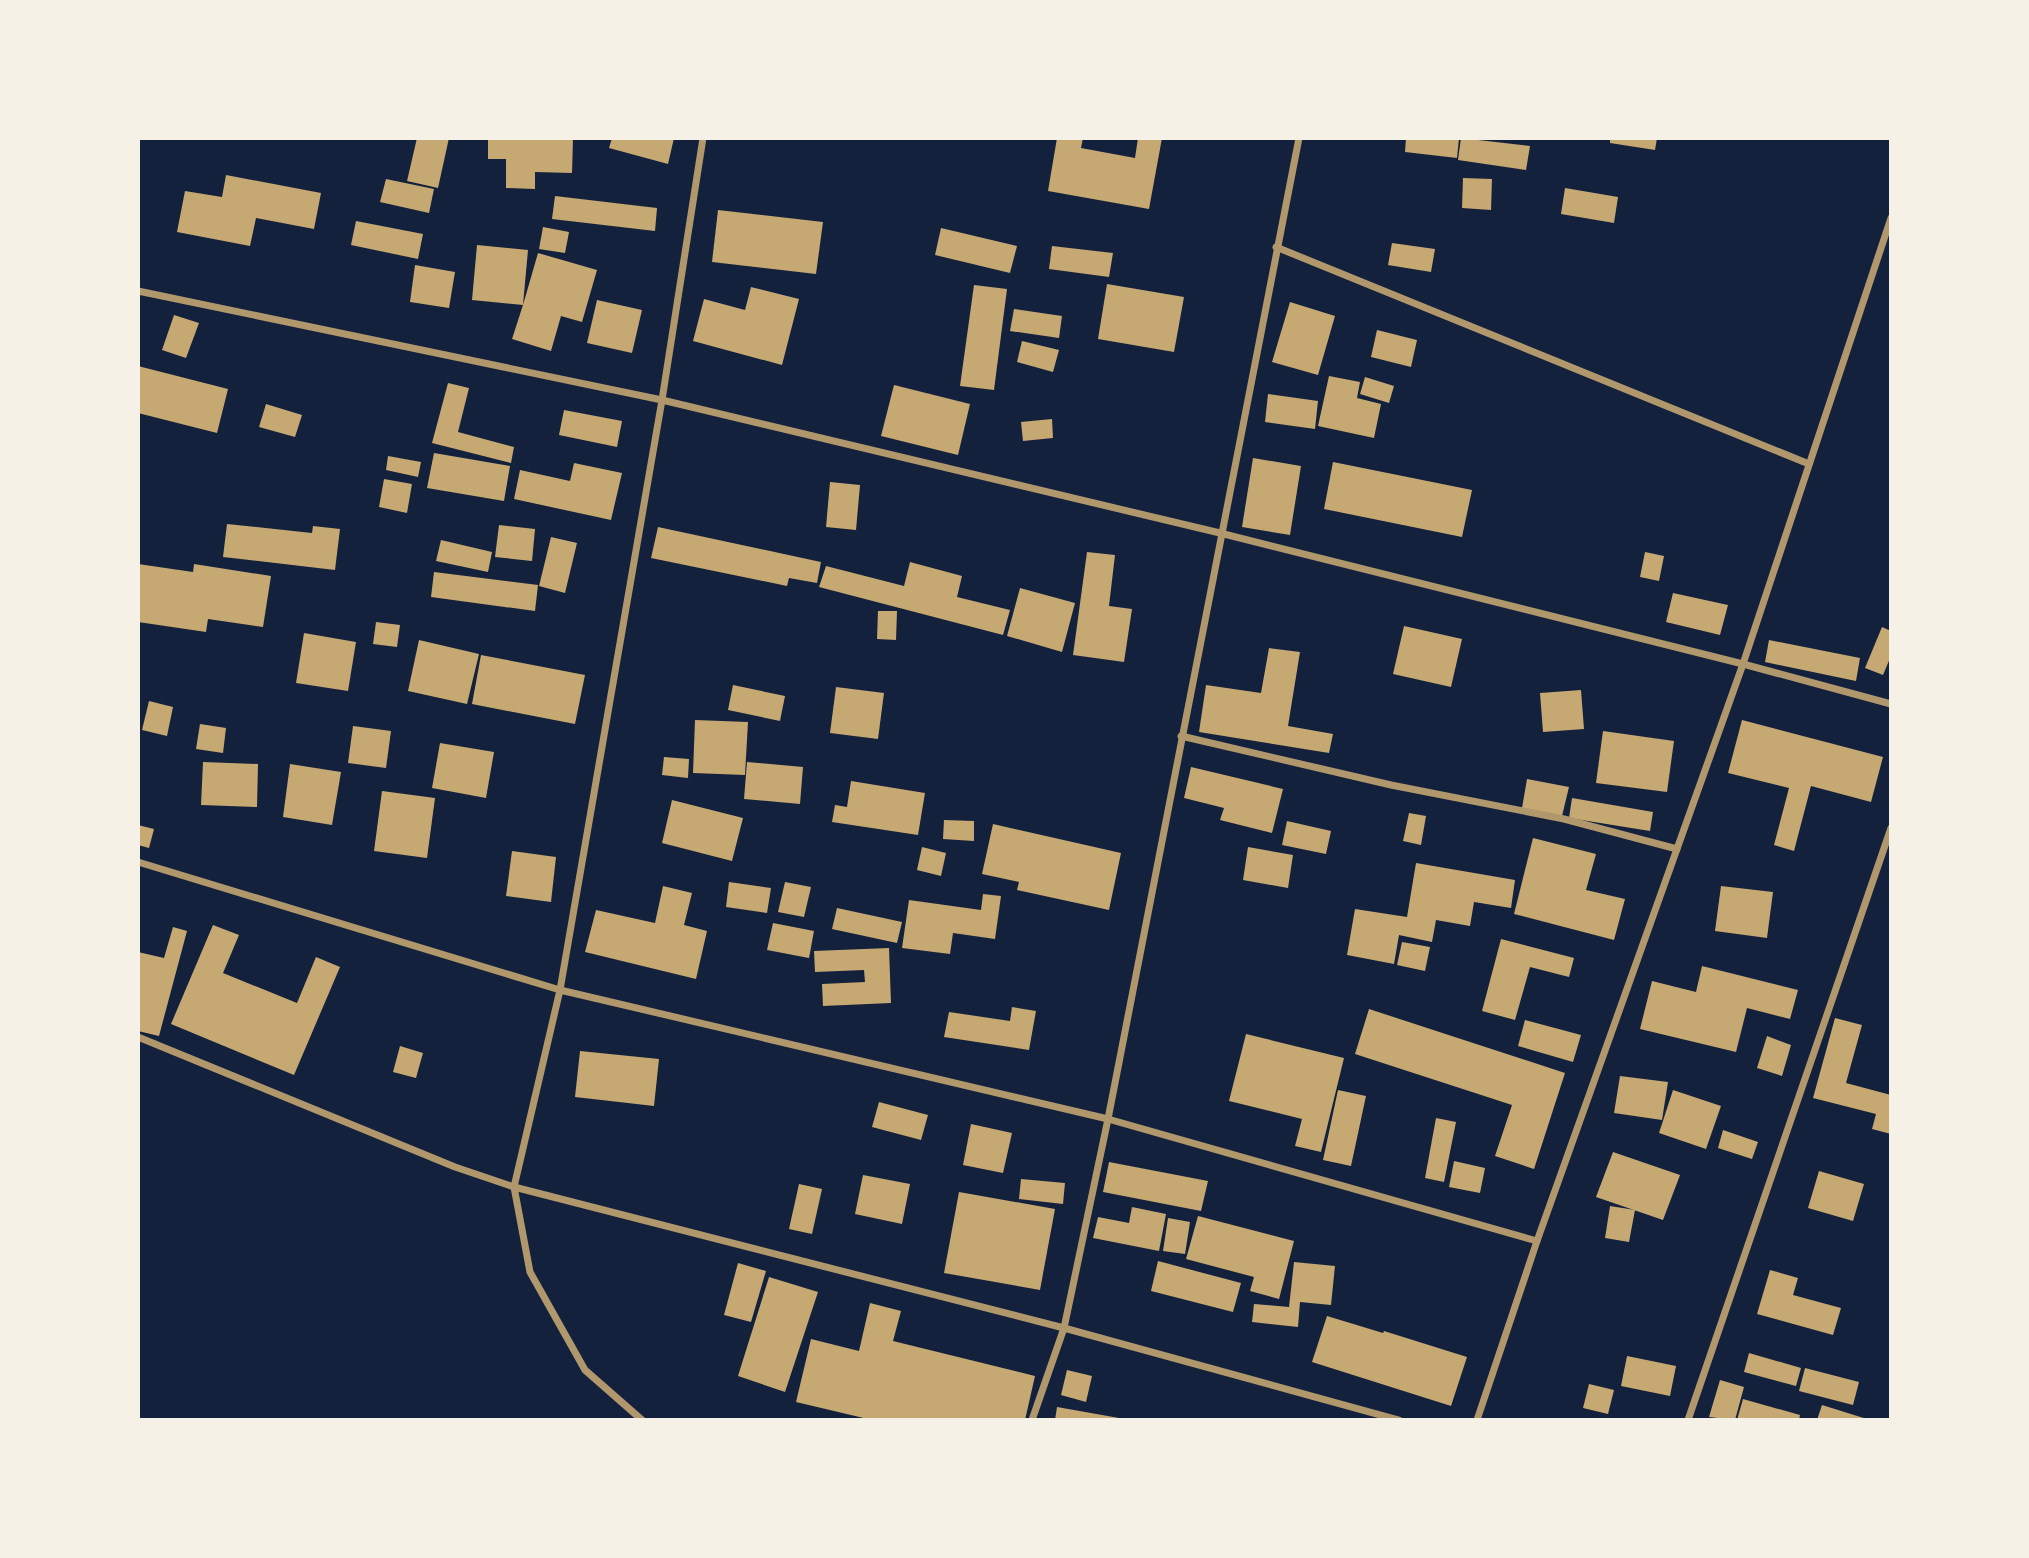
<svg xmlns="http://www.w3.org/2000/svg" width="2029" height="1558" font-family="'Sofia Sans Condensed',sans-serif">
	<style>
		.building { fill: #c6a872 }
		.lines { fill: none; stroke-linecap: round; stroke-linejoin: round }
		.minor { stroke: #b1986c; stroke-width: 7 }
	</style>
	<rect width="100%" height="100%" fill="#14213d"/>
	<g class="building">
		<polygon points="417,138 449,138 438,188 407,181"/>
		<polygon points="488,138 573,138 572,173 535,172 535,189 506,188 506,159 488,159"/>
		<polygon points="612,138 674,138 668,164 609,148"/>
		<polygon points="1057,138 1083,138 1081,148 1135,158 1138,138 1162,138 1149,209 1048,191"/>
		<polygon points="1406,138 1459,138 1457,158 1405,152"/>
		<polygon points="1461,138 1530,146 1526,170 1458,160"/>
		<polygon points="1610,138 1657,138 1655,150 1610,143"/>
		<polygon points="226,175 321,193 314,229 256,218 250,246 177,232 185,191 222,197"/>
		<polygon points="1463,178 1492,179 1491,210 1462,208"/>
		<polygon points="386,179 434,189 429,213 380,202"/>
		<polygon points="1565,188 1618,197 1614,223 1561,214"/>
		<polygon points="555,196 657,208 655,231 552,219"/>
		<polygon points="718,210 823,222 816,274 712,262"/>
		<polygon points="356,221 423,234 418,259 351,245"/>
		<polygon points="543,227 569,232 565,253 539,249"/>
		<polygon points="941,228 1017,246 1010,273 935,255"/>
		<polygon points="1392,243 1435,249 1431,272 1388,265"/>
		<polygon points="477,245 528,250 523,305 538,253 597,270 582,322 561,316 551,351 512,339 523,305 472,300"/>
		<polygon points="1052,246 1113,253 1109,277 1049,269"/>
		<polygon points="415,265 455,272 449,308 410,302"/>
		<polygon points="1107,284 1184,297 1174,352 1098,339"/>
		<polygon points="974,285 1007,289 994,390 960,386"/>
		<polygon points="751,287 799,299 782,365 693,341 704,299 745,310"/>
		<polygon points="597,300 642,310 632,353 587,343"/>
		<polygon points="1290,302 1335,316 1318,375 1272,362"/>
		<polygon points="1014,309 1062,316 1059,338 1010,331"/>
		<polygon points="174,315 199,323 186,358 162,350"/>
		<polygon points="1377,330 1417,340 1411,367 1371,357"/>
		<polygon points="1022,341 1059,350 1053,372 1017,362"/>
		<polygon points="138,366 228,389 217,433 138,413"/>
		<polygon points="1329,376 1360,382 1357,398 1381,404 1374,438 1318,426"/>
		<polygon points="1365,377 1394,386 1389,403 1360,394"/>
		<polygon points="448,383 469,388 458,432 514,447 511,463 432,443"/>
		<polygon points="894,385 970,404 958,455 881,436"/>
		<polygon points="1268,394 1318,401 1315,429 1265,422"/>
		<polygon points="266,404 302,415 295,437 259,427"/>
		<polygon points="564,410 622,421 617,447 559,435"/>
		<polygon points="1052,419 1053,438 1023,441 1021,422"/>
		<polygon points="434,453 510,466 504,501 427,488"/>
		<polygon points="388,456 421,462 418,477 386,470"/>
		<polygon points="1253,458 1301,466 1290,535 1242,527"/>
		<polygon points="1333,462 1472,490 1462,537 1324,509"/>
		<polygon points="574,463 622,473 611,520 514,499 520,470 570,481"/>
		<polygon points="384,479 412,484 407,513 379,507"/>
		<polygon points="830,482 860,485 856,530 826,527"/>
		<polygon points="227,524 312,533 313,526 340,529 335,570 223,557"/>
		<polygon points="499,525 535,529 532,561 495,557"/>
		<polygon points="658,527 821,562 817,583 789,578 787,586 651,558"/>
		<polygon points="551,537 577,543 565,593 539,586"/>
		<polygon points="441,540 492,552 488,572 436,561"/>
		<polygon points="1087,552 1115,555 1109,606 1132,609 1124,662 1073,655"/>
		<polygon points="1645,552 1664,556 1659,581 1640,577"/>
		<polygon points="910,562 962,576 957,597 1010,610 1003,635 819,587 826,566 904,586"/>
		<polygon points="138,564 193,572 194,564 271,576 263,627 208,619 206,632 138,622"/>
		<polygon points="434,572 538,585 535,611 431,597"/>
		<polygon points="1020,588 1075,603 1062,652 1007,636"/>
		<polygon points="1673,593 1728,605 1720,635 1666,622"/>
		<polygon points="878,611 897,611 896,640 877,639"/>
		<polygon points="376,622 400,625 397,647 373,644"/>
		<polygon points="1404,626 1462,639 1451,687 1393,674"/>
		<polygon points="1882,627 1891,631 1891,656 1883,675 1865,668"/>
		<polygon points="304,633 356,642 348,691 296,683"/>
		<polygon points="419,640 479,654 467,704 408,691"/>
		<polygon points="1769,640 1860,658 1856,681 1765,662"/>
		<polygon points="1269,648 1300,652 1288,726 1333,734 1329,753 1199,732 1206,685 1261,693"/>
		<polygon points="481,655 585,675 575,724 472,704"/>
		<polygon points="733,685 785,696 780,721 728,710"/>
		<polygon points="836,687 884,693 878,739 830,733"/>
		<polygon points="1581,690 1584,729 1543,732 1540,693"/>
		<polygon points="149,701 173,707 167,736 142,730"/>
		<polygon points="695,720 748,722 745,775 693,773"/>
		<polygon points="1742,720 1883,757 1871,802 1811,786 1794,851 1774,845 1789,788 1728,773"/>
		<polygon points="200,724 226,728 223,753 196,749"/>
		<polygon points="353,726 391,731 386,768 348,763"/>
		<polygon points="1603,731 1674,741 1667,792 1596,783"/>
		<polygon points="440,743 494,752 486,798 432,788"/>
		<polygon points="664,757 689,759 688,778 662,775"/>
		<polygon points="203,762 258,764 257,807 201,805"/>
		<polygon points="747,762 803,767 800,804 744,799"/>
		<polygon points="290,764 341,772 332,825 283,817"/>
		<polygon points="1191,767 1283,789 1272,833 1220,820 1224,808 1184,798"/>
		<polygon points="1527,779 1569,787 1562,816 1522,808"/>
		<polygon points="851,781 925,793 918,835 832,822 835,805 847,807"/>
		<polygon points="382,791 435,798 427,858 374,851"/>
		<polygon points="1572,798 1653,812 1650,831 1569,818"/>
		<polygon points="672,800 743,818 732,861 662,843"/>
		<polygon points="1409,813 1426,816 1421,845 1403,841"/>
		<polygon points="944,820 974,821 974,841 943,839"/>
		<polygon points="1287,821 1331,831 1326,854 1282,845"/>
		<polygon points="993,824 1121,853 1109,910 1017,890 1019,882 982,874"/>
		<polygon points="138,825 154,829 149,848 138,845"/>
		<polygon points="1533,838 1596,854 1586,890 1625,899 1614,940 1514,914"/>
		<polygon points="922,847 946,853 941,876 917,870"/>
		<polygon points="1248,847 1293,855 1288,888 1243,880"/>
		<polygon points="512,851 556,857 551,902 506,896"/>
		<polygon points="1416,863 1515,880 1511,908 1474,902 1470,926 1436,920 1432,942 1399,935 1394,964 1347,955 1355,909 1407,917"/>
		<polygon points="729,882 771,888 767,913 726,907"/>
		<polygon points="785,882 811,887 804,917 778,912"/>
		<polygon points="663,886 692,893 684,925 707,931 696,979 585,952 596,910 655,923"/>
		<polygon points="1721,886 1773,892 1767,938 1715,931"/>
		<polygon points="983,894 1001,896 995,939 953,933 950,954 902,948 909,900 981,910"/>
		<polygon points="837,908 902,922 897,943 832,929"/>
		<polygon points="773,923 814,931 809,958 767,950"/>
		<polygon points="213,925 239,935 223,973 297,1003 316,957 340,967 294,1075 171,1024"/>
		<polygon points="173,927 187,931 159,1036 138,1031 138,952 164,958"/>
		<polygon points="1501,939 1574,958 1569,977 1530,967 1515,1020 1482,1011"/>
		<polygon points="1402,942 1430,947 1425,971 1397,965"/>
		<polygon points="889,948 891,1003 823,1006 822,984 865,982 864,970 815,972 814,951"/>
		<polygon points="1702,966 1798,990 1790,1019 1747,1008 1736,1052 1640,1029 1652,981 1696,992"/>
		<polygon points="1012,1007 1036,1011 1029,1050 944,1037 949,1012 1010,1021"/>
		<polygon points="1369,1009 1565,1073 1534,1169 1495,1156 1512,1105 1355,1054"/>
		<polygon points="1835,1018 1862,1025 1846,1083 1891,1095 1891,1134 1872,1129 1876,1114 1813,1098"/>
		<polygon points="1525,1020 1581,1035 1573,1062 1518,1046"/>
		<polygon points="1246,1034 1344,1058 1321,1152 1295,1146 1302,1119 1229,1101"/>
		<polygon points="1767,1036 1791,1045 1782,1076 1757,1068"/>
		<polygon points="400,1046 423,1053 416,1078 393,1072"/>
		<polygon points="580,1051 659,1059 654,1106 575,1097"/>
		<polygon points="1620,1076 1668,1082 1662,1120 1614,1113"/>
		<polygon points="1338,1090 1366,1096 1351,1166 1323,1160"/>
		<polygon points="1673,1090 1721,1106 1706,1149 1659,1133"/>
		<polygon points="879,1102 928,1115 921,1140 872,1127"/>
		<polygon points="1436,1118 1456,1122 1444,1182 1425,1178"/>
		<polygon points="971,1124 1012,1133 1003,1173 963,1165"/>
		<polygon points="1723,1130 1758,1142 1752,1159 1718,1148"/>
		<polygon points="1613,1152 1680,1175 1663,1220 1596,1197"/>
		<polygon points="1454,1161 1485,1168 1480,1193 1449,1187"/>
		<polygon points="1109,1162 1208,1181 1201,1211 1103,1192"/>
		<polygon points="1819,1171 1864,1184 1853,1221 1808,1208"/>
		<polygon points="863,1175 910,1184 902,1224 855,1214"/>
		<polygon points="1021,1179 1065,1183 1063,1204 1019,1199"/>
		<polygon points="799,1184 822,1189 812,1234 789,1229"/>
		<polygon points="959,1192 1055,1209 1040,1290 944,1273"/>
		<polygon points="1610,1206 1635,1210 1629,1242 1605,1238"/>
		<polygon points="1132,1207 1166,1214 1159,1251 1093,1238 1098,1217 1129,1223"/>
		<polygon points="1198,1216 1294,1241 1279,1299 1250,1291 1254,1277 1186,1259"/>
		<polygon points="1168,1218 1190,1222 1185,1254 1163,1251"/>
		<polygon points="1158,1261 1241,1283 1233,1312 1151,1291"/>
		<polygon points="1294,1262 1335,1266 1331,1305 1300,1302 1298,1327 1252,1322 1254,1304 1289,1307"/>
		<polygon points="738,1263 766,1271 751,1322 724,1315"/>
		<polygon points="1770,1270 1798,1278 1793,1295 1841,1308 1833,1335 1757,1314"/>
		<polygon points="769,1277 818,1292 785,1392 738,1376"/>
		<polygon points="870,1303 901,1311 893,1341 1035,1376 1025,1420 872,1420 796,1402 811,1339 859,1351"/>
		<polygon points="1327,1316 1383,1333 1384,1331 1467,1357 1451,1406 1312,1362"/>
		<polygon points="1749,1353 1801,1368 1796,1386 1744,1372"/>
		<polygon points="1627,1356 1676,1366 1670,1396 1621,1386"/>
		<polygon points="1805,1368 1859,1382 1853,1405 1799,1391"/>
		<polygon points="1067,1370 1092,1376 1086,1402 1061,1395"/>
		<polygon points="1720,1380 1744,1387 1735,1420 1709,1417"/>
		<polygon points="1589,1384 1614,1390 1608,1414 1583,1408"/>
		<polygon points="1743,1399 1800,1415 1799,1420 1737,1420"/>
		<polygon points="1822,1405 1867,1419 1867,1420 1817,1420"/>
		<polygon points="1057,1407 1119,1418 1119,1420 1055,1420"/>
	</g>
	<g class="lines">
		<g class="minor">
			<polyline points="1276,247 1809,464"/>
			<polyline points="138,291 662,400 1220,533 1743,664 1891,704"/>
			<polyline points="1181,736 1391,785 1564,819 1677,849"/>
			<polyline points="138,862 560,990 1108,1119 1537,1241"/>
			<polyline points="138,1037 455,1167 514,1187 1064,1328 1399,1420"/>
			<polyline points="642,1420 585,1370 530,1272 514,1187 560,990 662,400 703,138"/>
			<polyline points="1032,1420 1064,1328 1108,1119 1299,138"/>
			<polyline points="1477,1420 1537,1241 1743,664 1891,218"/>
			<polyline points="1688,1420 1891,828"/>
		</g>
	</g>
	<rect width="2029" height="1558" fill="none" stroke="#f6f1e7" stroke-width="280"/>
</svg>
